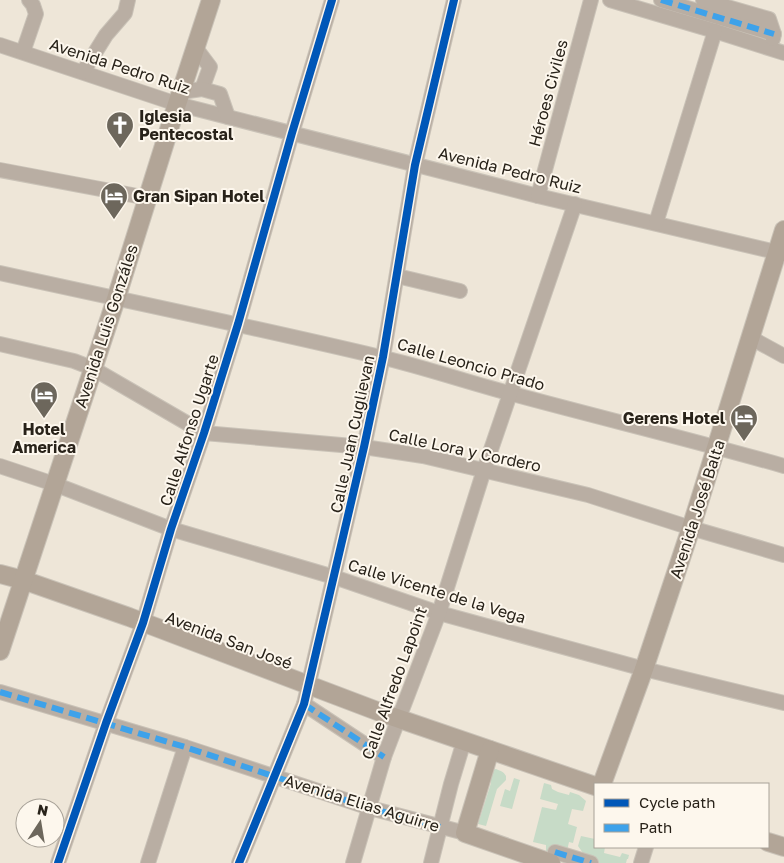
<svg xmlns="http://www.w3.org/2000/svg" width="784" height="863" font-family="'Golos Text',sans-serif">
	<style>
		.green { fill: #c7dbc7 }
		.lines { fill: none; stroke-linecap: round; stroke-linejoin: round }
		.minor-casing { stroke: #c9c2b7; stroke-width: 16 }
		.major-casing { stroke: #c9c2b7; stroke-width: 20 }
		.minor { stroke: #b9aea3; stroke-width: 14 }
		.major { stroke: #b2a597; stroke-width: 18 }
		.quiet { stroke: #3ea2ea; stroke-width: 6; stroke-dasharray: 12 6; stroke-linecap: butt }
		.cycleway-casing { stroke: #fdf7ed; stroke-width: 11 }
		.cycleway { stroke: #0057b8; stroke-width: 8 }
		.labels { text-anchor: middle; dominant-baseline: central; stroke-width: 4; stroke-linejoin: round; paint-order: stroke }
		.street-label { font-size: 16px; fill: #282219; stroke: #fdf7ed }
		.poi-label { font-size: 16px; font-weight: bold; fill: #282219; stroke: #fdf7ed; text-anchor: start }
	</style>
	<rect width="100%" height="100%" fill="#eee6d8"/>
	<g class="green">
		<path d="M 496,769 C 501,771 504,772 506,776 L 506,780 L 497,789 L 486,826 L 478,824 L 491,783 L 489,777 L 492,770 Z"/>
		<polygon points="514,778 520,780 512,809 500,806 505,789 510,791"/>
		<polygon points="544,783 551,785 552,789 558,792 569,795 570,792 579,795 586,801 583,811 572,809 568,824 577,827 573,843 569,842 566,855 564,856 546,851 546,845 533,842 542,807 556,810 558,804 540,799"/>
		<polygon points="581,836 595,839 595,847 605,847 604,853 620,857 622,853 629,855 628,859 627,859 626,863 599,863 588,860 578,846"/>
	</g>
	<g class="lines">
		<g class="minor-casing">
			<g id="minor">
				<polyline points="610,0 715,31 784,53"/>
				<polyline points="661,0 774,34"/>
				<polyline points="703,0 769,19 774,34 773,39"/>
				<polyline points="0,45 177,104 538,196 784,254"/>
				<polyline points="195,47 210,67 202,89"/>
				<polyline points="23,52 36,14 33,5 29,0"/>
				<polyline points="83,72 106,35 125,13 128,0"/>
				<polyline points="181,92 202,89 220,94 228,117"/>
				<polyline points="0,170 148,198"/>
				<polyline points="538,196 591,0"/>
				<polyline points="656,223 715,31"/>
				<path d="M 0,273 C 127,301 254,327 380,357 C 424,367 466,382 509,393 C 601,418 693,440 784,466"/>
				<polyline points="397,276 460,291"/>
				<polyline points="751,338 784,356"/>
				<polyline points="0,344 74,361 92,368 204,433 364,447 423,456 588,495 691,528 784,555"/>
				<polyline points="0,466 54,484 171,529 334,577 439,613 644,669 784,703"/>
				<polyline points="0,692 185,747 370,808 465,833"/>
				<polyline points="304,704 384,757"/>
				<polyline points="555,852 591,863"/>
				<polyline points="58,863 106,723 143,623 171,529 204,433 238,324 292,133 332,0"/>
				<polyline points="148,863 185,747"/>
				<polyline points="239,863 304,704 364,447 383,357 415,165 454,0"/>
				<polyline points="353,863 384,757 439,613 484,470 575,204"/>
				<polyline points="431,863 451,784 464,741"/>
				<polyline points="641,863 646,847"/>
			</g>
		</g>
		<g class="major-casing">
			<g id="major">
				<polyline points="0,574 23,580 129,617 385,714 595,786"/>
				<polyline points="0,651 116,299 177,104 211,0"/>
				<polyline points="490,750 465,833 551,863"/>
				<polyline points="602,784 644,669 691,528 784,230"/>
				<polyline points="768,842 784,847"/>
			</g>
		</g>
		<use href="#minor" class="minor"/>
		<use href="#major" class="major"/>
		<g class="quiet">
			<polyline points="661,0 774,34"/>
			<polyline points="0,692 185,747 370,808 440,827"/>
			<polyline points="304,704 384,757"/>
			<polyline points="555,852 591,863"/>
		</g>
		<g class="cycleway-casing">
			<g id="cycleway">
				<polyline points="58,863 106,723 143,623 171,529 204,433 238,324 292,133 332,0"/>
				<polyline points="239,863 304,704 364,447 383,357 415,165 454,0"/>
			</g>
		</g>
		<use href="#cycleway" class="cycleway"/>
	</g>
	<defs>
		<g id="church-pin" transform="scale(1.4375)"><path d="M0 17L-7.5 6A9.5 9.5 0 1 1 7.5 6Z" fill="#6d675c" stroke="#fdf7ed"/><path d="M-1.2-6h2.4v3.5h3.3v2.4h-3.3V6h-2.4V-.1h-3.3v-2.4h3.3Z" fill="#fff"/></g>
		<g id="hotel-pin" transform="scale(1.4375)"><path d="M0 17L-7.5 6A9.5 9.5 0 1 1 7.5 6Z" fill="#6d675c" stroke="#fdf7ed"/><path d="M-6-4.5h1.5V1H6V5H4.5V3h-9V5H-6ZM-4 0a1.8 1.8 0 1 1 3.6 0ZM.5 0V-2.5h3Q6-2.5 6 0Z" fill="#fff"/></g>
	</defs>
	<g fill-rule="evenodd">
		<use href="#church-pin" x="120" y="125"/>
		<use href="#hotel-pin" x="114" y="196"/>
		<use href="#hotel-pin" x="44" y="395"/>
		<use href="#hotel-pin" x="744" y="418"/>
	</g>
	<g class="labels">
		<g class="street-label">
			<text transform="translate(120 66) rotate(18)">Avenida Pedro Ruiz</text>
			<text transform="translate(548 93) rotate(-75)">Héroes Civiles</text>
			<text transform="translate(510 170) rotate(14)">Avenida Pedro Ruiz</text>
			<text transform="translate(106 326) rotate(-72)">Avenida Luis Gonzáles</text>
			<text transform="translate(471 364) rotate(16)">Calle Leoncio Prado</text>
			<text transform="translate(189 430) rotate(-72)">Calle Alfonso Ugarte</text>
			<text transform="translate(352 434) rotate(-78)">Calle Juan Cuglievan</text>
			<text transform="translate(465 450) rotate(12)">Calle Lora y Cordero</text>
			<text transform="translate(697 509) rotate(-72)">Avenida José Balta</text>
			<text transform="translate(437 591) rotate(17)">Calle Vicente de la Vega</text>
			<text transform="translate(229 640) rotate(21)">Avenida San José</text>
			<text transform="translate(394 683) rotate(-70)">Calle Alfredo Lapoint</text>
			<text transform="translate(362 803) rotate(17)">Avenida Elias Aguirre</text>
		</g>
		<g class="poi-label">
			<text x="139" y="116">Iglesia<tspan x="139" dy="18">Pentecostal</tspan></text>
			<text x="133" y="196">Gran Sipan Hotel</text>
			<text x="725" y="418" text-anchor="end">Gerens Hotel</text>
			<text x="44" y="429" text-anchor="middle">Hotel<tspan x="44" dy="18">America</tspan></text>
		</g>
	</g>
	<rect x="594" y="783" width="175" height="65" fill="#fdf7ed" stroke="#a8a298"/>
	<rect x="604" y="799" width="25" height="8" fill="#0057b8" stroke="#a8a298"/>
	<text x="639" y="808" font-size="15" fill="#282219">Cycle path</text>
	<rect x="604" y="824" width="25" height="8" fill="#3ea2ea" stroke="#a8a298"/>
	<text x="639" y="833" font-size="15" fill="#282219">Path</text>
	<g transform="translate(40 823) rotate(12)"><circle r="24" fill="#fdf7ed" stroke="#a8a298"/>
	<path d="M0-4L9 19L0 12L-9 19Z" fill="#6d675c"/>
	<text y="-8" font-size="14" font-weight="bold" text-anchor="middle" fill="#282219">N</text>
	</g>
</svg>
